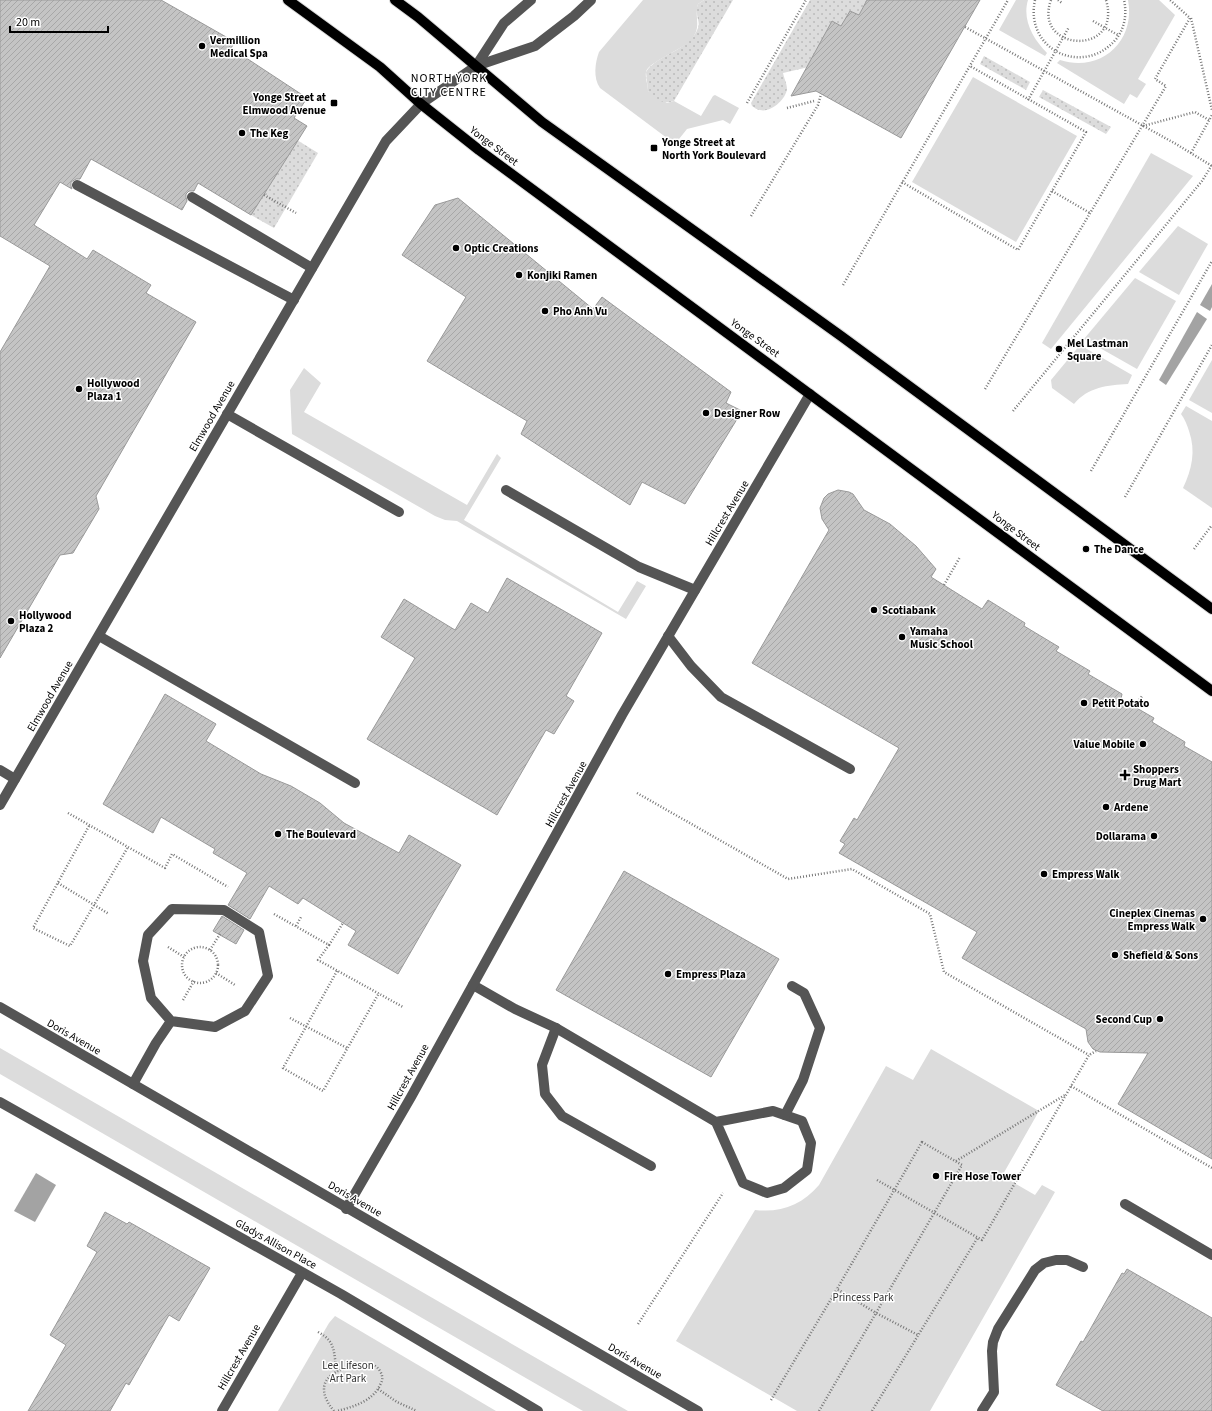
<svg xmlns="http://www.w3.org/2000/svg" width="1212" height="1411" font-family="'Source Sans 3',sans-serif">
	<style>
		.green { fill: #dcdcdc }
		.garden { fill: url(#garden-dots) }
		.water { fill: #a3a3a3 }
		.building { fill: url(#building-hatch); stroke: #999 }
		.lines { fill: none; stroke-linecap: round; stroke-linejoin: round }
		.major-casing { stroke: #dbdbdb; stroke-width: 12 }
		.path { stroke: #777; stroke-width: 2.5; stroke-dasharray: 1 2; stroke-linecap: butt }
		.minor { stroke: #555; stroke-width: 10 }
		.major { stroke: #000; stroke-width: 10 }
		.poi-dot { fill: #000; stroke: #fff; stroke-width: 1.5 }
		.labels { text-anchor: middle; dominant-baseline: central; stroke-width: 3; stroke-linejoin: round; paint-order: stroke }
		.poi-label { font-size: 11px; font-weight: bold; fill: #000; stroke: #fff; text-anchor: start }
		.street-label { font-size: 11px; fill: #000; stroke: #fff }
		.park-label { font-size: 11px; fill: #333; stroke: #fff }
		.neighbourhood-label { font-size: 12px; letter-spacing: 1px; fill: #000; stroke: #fff }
	</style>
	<defs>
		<pattern id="garden-dots" width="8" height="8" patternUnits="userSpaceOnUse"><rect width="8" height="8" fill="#dcdcdc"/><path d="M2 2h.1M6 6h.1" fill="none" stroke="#bbb" stroke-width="1.8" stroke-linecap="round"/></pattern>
		<pattern id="building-hatch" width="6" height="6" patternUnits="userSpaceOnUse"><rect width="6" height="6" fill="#c4c4c4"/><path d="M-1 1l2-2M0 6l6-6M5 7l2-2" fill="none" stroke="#a7a7a7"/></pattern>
	</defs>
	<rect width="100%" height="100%" fill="#fff"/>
	<g class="green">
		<path d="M 643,0 L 704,0 L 698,4 C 694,18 702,26 692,39 C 684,49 648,62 646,72 C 645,77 648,85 648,91 L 667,103 L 674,101 L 701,116 L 713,96 L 715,95 L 739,108 L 730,124 L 723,120 L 687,129 L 675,144 L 600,88 C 593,78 595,63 599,52 Z"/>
		<path d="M 1016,0 L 1028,0 C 1022,20 1033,39 1047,53 L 1045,56 L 999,30 Z"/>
		<path d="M 1128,0 L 1159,0 L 1175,15 L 1138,79 L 1146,84 L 1137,98 L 1130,94 L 1124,104 L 1057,63 L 1060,60 C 1100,73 1136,42 1128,0 Z"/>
		<polygon points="973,77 1077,136 1016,242 912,182"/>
		<polygon points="1151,153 1193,176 1051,349 1042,343"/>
		<polygon points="1178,226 1208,244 1179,295 1139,272"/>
		<polygon points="1135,278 1176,301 1137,369 1084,339"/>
		<path d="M 1080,345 L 1132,375 L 1128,384 C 1108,385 1088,387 1074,404 L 1052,388 L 1051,380 Z"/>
		<polygon points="1212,360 1212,413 1189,400"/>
		<polygon points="304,368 321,383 304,412 467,505 497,454 501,458 464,520 618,612 637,581 646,586 626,619 457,521 445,520 435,516 292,434 290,390"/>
		<path d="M 1186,406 L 1212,421 L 1212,508 L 1183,488 C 1192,469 1196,451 1189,431 C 1187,425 1185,419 1181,414 Z"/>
		<polygon points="0,1048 628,1411 583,1411 0,1074"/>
		<path d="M 931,1049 L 1039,1111 L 1002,1176 L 1035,1195 L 1042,1185 L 1055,1192 L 930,1411 L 797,1411 L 676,1341 L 755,1210 C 781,1213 802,1205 819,1185 L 886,1066 L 913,1080 Z"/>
		<polygon points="335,1316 496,1411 278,1411 329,1323"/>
	</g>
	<g class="garden">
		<path d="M 704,0 L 733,0 L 674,101 C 661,105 658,99 648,91 L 646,72 C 657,54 690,51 698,28 C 700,23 697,18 697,13 C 696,10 697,7 698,4 Z"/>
		<path d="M 810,0 L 867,0 L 850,31 L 833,22 L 813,66 L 783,73 C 784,78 787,84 787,89 C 786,99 771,113 760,110 C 757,110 754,107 752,106 L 751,103 Z"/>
		<polygon points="984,56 1030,82 1026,90 980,64"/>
		<polygon points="1043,90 1111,127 1106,134 1039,97"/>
		<polygon points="297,140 318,153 274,228 251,215"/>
	</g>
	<g class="water">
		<polygon points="1212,284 1212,307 1210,311 1200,305"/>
		<polygon points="1197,312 1207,319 1166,385 1159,380"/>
		<polygon points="36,1173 56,1185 35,1222 14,1211"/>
	</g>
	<g class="building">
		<polygon points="0,0 161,0 235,42 231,48 307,98 294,118 307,126 251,215 198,183 194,191 189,191 186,194 186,197 187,201 182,210 91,159 80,179 76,179 71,182 71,186 72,189 60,182 34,225 87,259 93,250 151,285 146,293 196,322 96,496 99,509 73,553 60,555 0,658 0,352 50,266 0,236"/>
		<polygon points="867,0 980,0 901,138 816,91 791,96 832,21 841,26 850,11 859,15"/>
		<polygon points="458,198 593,309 602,297 731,392 726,403 742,411 685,504 642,482 630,505 521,434 527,421 427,361 466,297 402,255 435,205"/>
		<polygon points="838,490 849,492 853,494 864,510 890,524 916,546 936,569 931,577 982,609 988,600 1025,623 1024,626 1059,647 1056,651 1090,671 1088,674 1122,694 1121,699 1154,718 1152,722 1185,742 1184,746 1212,762 1212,1159 1118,1104 1148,1053 1100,1052 1093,1049 1088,1042 1086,1029 962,958 977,932 839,853 845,844 840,841 854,818 857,820 899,748 752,663 829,530 822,519 820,508 824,498 828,494"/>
		<polygon points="507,578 602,633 566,696 574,701 554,734 546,730 497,815 367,739 415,658 381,637 404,599 455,630 471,603 488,613"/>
		<polygon points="165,694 216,724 206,741 261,774 291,786 320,803 344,823 399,853 409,835 461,865 398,974 348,945 356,931 303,898 298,904 269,886 250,919 228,905 247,873 213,853 215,849 161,817 153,833 103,804"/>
		<polygon points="624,871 779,959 711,1077 556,990"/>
		<polygon points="222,916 244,930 236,944 213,931"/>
		<polygon points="105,1212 127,1224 129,1222 210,1268 179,1321 169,1315 129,1385 126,1383 110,1411 28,1411 66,1345 50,1335 97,1252 87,1246"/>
		<polygon points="1127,1269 1212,1318 1212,1411 1103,1411 1056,1385 1081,1341 1083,1342 1122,1273 1124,1274"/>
	</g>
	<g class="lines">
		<g class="major-casing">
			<g id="major">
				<polyline points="288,0 380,67 421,104 479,150 1212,691"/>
				<polyline points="395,0 418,17 542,122 841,336 1212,609"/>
			</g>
		</g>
		<g class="path">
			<path d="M 1035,0 C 1024,51 1085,78 1117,38 C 1125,27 1127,13 1124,0"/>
			<path d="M 1051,0 C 1032,52 1123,57 1106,0"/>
			<polyline points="1058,0 1062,3"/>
			<polyline points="1191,18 1212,110"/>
			<polyline points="1093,21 1118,35"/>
			<polyline points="965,27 1176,144 1212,166"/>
			<polyline points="1028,100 1069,27"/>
			<polyline points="747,103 806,0"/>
			<polyline points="787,108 814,101"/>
			<polyline points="1143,126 1195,112 1209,120"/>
			<polyline points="1191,153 1212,115"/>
			<polyline points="902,182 1018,250 1086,132 970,66"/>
			<polyline points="1052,191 1090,213"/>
			<polyline points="264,195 296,213"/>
			<polyline points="751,216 818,105 821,94"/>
			<polyline points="843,285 1008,0"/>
			<polyline points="985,389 1166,86 1155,79 1190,18 1170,0"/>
			<polyline points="1013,411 1202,181 1212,165"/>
			<polyline points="1091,471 1212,261"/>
			<polyline points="1125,497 1212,345"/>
			<polyline points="1194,549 1212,525"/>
			<polyline points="944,585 960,557"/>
			<polyline points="1134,707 1143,695"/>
			<polyline points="637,793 788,879 852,869 930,914 944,972 1089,1055"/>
			<polyline points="68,813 165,868 172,854 228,887"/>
			<polyline points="89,826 33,928 70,946 128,847"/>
			<polyline points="58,883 109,914"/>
			<polyline points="274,914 329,945 318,960 403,1007"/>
			<polyline points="296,926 301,917"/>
			<polyline points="329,945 343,923"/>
			<polyline points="168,947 184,957"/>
			<circle cx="200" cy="965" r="18"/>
			<polyline points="210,950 220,934"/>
			<polyline points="337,971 283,1068 323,1091 379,993"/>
			<polyline points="216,973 235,985"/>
			<polyline points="183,1000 194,981"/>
			<polyline points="290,1018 347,1048"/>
			<polyline points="1071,1086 1212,1168"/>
			<polygon points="922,1142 962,1165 876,1313 837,1289"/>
			<polyline points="956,1161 1065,1095"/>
			<polyline points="877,1180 982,1240 1089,1055 1096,1051"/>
			<polyline points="638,1324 723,1193"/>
			<path d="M 318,1332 C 337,1342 333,1353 337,1371"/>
			<polyline points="378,1389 397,1402 417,1411"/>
			<polyline points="771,1400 837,1289"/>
			<path d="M 334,1411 C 319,1393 320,1377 343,1369 C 354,1365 372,1358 380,1371 C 383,1376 383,1380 380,1385 C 373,1401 353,1407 337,1411"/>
			<polyline points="819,1411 876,1313 918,1335"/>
			<polyline points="872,1411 978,1237"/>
		</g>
		<g class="minor">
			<polyline points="476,66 504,23 531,0"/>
			<polyline points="77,185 294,300"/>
			<polyline points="192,197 312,268"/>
			<polyline points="227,414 399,512"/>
			<polyline points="506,490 639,567 695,590"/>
			<polyline points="99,636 355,783"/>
			<polyline points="668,636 691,666 721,697 850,769"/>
			<polyline points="0,770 15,779"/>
			<polyline points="0,805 386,141 421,104 476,66 535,46 574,16 591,0"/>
			<polyline points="473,985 515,1009 556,1028 716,1122 743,1183 767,1193 784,1188 807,1170 811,1143 802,1121 773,1111 716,1122"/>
			<polyline points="0,1007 698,1411"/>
			<polyline points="556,1028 542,1065 545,1094 562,1116 651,1166"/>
			<polyline points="133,1084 156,1043 171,1021 215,1027 245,1011 268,976 259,932 224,910 172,909 148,935 143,961 151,998 171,1021"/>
			<polyline points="0,1102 341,1294 538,1411"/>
			<polyline points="785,1115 803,1080 820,1028 804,993 792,986"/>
			<polyline points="1125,1204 1212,1255"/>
			<polyline points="346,1209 411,1097 622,715 810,394"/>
			<polyline points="222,1411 302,1273"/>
			<polyline points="982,1411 994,1392 992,1351 993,1342 998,1329 1035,1270 1044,1263 1056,1260 1067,1260 1083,1267"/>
		</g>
		<use href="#major" class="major"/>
	</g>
	<g class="poi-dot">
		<circle cx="202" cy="46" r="4"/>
		<rect x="330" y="99" width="8" height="8" rx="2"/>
		<circle cx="242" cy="133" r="4"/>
		<rect x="650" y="144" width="8" height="8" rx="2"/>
		<circle cx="456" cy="248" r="4"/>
		<circle cx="519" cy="275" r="4"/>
		<circle cx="545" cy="311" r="4"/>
		<circle cx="1059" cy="349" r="4"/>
		<circle cx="79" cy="389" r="4"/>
		<circle cx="706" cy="413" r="4"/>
		<circle cx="1086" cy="549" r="4"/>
		<circle cx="874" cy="610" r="4"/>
		<circle cx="11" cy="621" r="4"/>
		<circle cx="902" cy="637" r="4"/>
		<circle cx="1084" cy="703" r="4"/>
		<circle cx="1143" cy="744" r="4"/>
		<path d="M1123 769h4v4h4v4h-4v4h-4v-4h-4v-4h4z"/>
		<circle cx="1106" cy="807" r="4"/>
		<circle cx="278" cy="834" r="4"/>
		<circle cx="1154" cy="836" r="4"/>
		<circle cx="1044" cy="874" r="4"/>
		<circle cx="1203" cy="919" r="4"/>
		<circle cx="1115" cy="955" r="4"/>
		<circle cx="668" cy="974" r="4"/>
		<circle cx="1160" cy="1019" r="4"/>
		<circle cx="936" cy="1176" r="4"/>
	</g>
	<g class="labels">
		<g class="poi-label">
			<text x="210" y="40">Vermillion<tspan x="210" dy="13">Medical Spa</tspan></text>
			<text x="326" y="97" text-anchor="end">Yonge Street at<tspan x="326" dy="13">Elmwood Avenue</tspan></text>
			<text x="250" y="133">The Keg</text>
			<text x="662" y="142">Yonge Street at<tspan x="662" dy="13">North York Boulevard</tspan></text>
			<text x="464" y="248">Optic Creations</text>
			<text x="527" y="275">Konjiki Ramen</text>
			<text x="553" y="311">Pho Anh Vu</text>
			<text x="1067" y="343">Mel Lastman<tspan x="1067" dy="13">Square</tspan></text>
			<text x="87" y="383">Hollywood<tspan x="87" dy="13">Plaza 1</tspan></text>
			<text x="714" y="413">Designer Row</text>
			<text x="1094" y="549">The Dance</text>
			<text x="882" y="610">Scotiabank</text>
			<text x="19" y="615">Hollywood<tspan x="19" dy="13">Plaza 2</tspan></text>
			<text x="910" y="631">Yamaha<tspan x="910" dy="13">Music School</tspan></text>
			<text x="1092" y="703">Petit Potato</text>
			<text x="1135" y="744" text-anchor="end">Value Mobile</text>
			<text x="1133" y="769">Shoppers<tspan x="1133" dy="13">Drug Mart</tspan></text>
			<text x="1114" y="807">Ardene</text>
			<text x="286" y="834">The Boulevard</text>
			<text x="1146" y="836" text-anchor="end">Dollarama</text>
			<text x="1052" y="874">Empress Walk</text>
			<text x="1195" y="913" text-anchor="end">Cineplex Cinemas<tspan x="1195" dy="13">Empress Walk</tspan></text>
			<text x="1123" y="955">Shefield &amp; Sons</text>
			<text x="676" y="974">Empress Plaza</text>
			<text x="1152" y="1019" text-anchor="end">Second Cup</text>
			<text x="944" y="1176">Fire Hose Tower</text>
		</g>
		<g class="street-label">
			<text transform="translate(494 146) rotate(37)">Yonge Street</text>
			<text transform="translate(755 338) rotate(36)">Yonge Street</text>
			<text transform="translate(212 416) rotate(-60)">Elmwood Avenue</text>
			<text transform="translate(727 513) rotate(-59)">Hillcrest Avenue</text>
			<text transform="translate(1016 531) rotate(37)">Yonge Street</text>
			<text transform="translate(50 696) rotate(-60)">Elmwood Avenue</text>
			<text transform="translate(566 794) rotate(-61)">Hillcrest Avenue</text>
			<text transform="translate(74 1037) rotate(30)">Doris Avenue</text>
			<text transform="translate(408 1077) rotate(-61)">Hillcrest Avenue</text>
			<text transform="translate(355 1199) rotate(30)">Doris Avenue</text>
			<text transform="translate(276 1244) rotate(29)">Gladys Allison Place</text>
			<text transform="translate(239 1357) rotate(-60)">Hillcrest Avenue</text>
			<text transform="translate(635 1361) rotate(30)">Doris Avenue</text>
		</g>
		<g class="park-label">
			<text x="863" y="1297">Princess Park</text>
			<text x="348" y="1365">Lee Lifeson<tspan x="348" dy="13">Art Park</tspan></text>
		</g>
		<g class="neighbourhood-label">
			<text x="449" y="78">NORTH YORK<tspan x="449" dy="14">CITY CENTRE</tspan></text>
		</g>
	</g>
	<path d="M10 26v6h98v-6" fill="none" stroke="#000000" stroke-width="2"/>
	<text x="16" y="26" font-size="12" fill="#000000" stroke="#ffffff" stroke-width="3" paint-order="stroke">20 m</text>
</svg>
